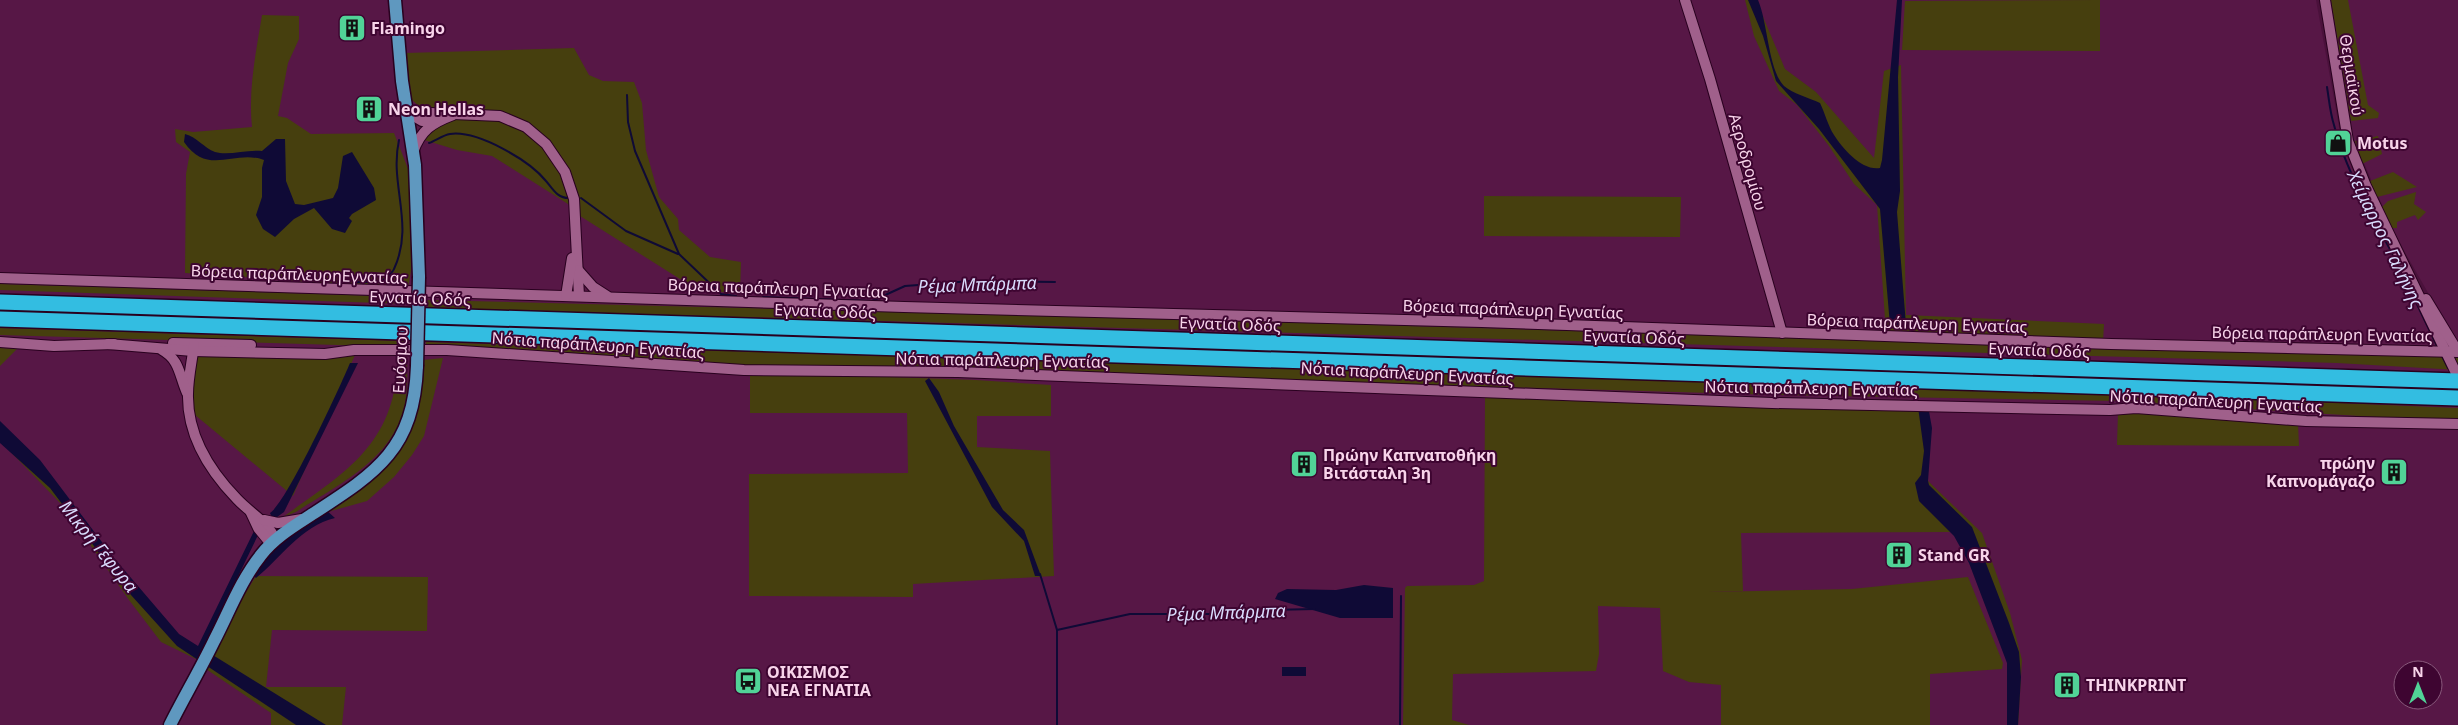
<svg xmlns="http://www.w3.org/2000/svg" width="2458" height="725" font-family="'Noto Sans',sans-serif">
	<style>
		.built { fill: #571746; fill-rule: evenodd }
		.green { fill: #463f0e }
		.water { fill: #0f0a36 }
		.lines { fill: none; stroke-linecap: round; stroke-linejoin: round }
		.stream { stroke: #0f0a36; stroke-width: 2 }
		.minor-casing { stroke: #29011f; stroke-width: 12 }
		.major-casing { stroke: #29011f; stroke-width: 15 }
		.highway-casing { stroke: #29011f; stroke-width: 18 }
		.minor { stroke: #a0608b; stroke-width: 10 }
		.major { stroke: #5f98bf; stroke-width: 12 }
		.highway { stroke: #33bde1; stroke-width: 15 }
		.major-bridge-casing { stroke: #29011f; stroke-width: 15; stroke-linecap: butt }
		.major-bridge { stroke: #5f98bf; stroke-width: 12 }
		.labels { text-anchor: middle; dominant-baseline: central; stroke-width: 4; stroke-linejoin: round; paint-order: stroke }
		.poi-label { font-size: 16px; font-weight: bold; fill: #f8d4ea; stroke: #3e0531; text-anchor: start }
		.street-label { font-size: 16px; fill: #f8d4ea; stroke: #3e0531 }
		.water-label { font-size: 18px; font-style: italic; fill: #d8dbfc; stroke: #3e0531 }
	</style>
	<rect width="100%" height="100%" fill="#4a113b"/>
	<g class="built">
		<path d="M 0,0 L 2316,0 L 2342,143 L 2352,168 L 2458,384 L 2458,725 L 0,725 ZM 2403,670 L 2433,670 L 2433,700 L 2403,700 Z"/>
		<polygon points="2331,0 2458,0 2458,345 2395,235 2351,133"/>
	</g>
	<g class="green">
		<polygon points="1745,0 1756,0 1785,69 1816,92 1874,158 1884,71 1901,65 1906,315 2104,324 2103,342 1886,333 1877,205 1854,184 1829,146 1797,105 1779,91 1754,36"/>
		<polygon points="2100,0 2100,51 1902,50 1905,1"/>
		<polygon points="2331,0 2348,0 2368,105 2379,113 2378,118 2351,121"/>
		<path d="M 262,15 L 299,16 L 299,39 L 288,63 L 278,116 L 287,118 L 311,134 L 394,133 L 412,179 L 415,246 L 408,289 L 185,273 L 186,174 L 190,152 L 176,142 L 175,129 L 193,132 L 252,127 C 248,90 256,52 262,15 Z"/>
		<polygon points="574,48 589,75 603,81 634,82 642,103 646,150 659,197 678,219 679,230 710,257 741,262 740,293 699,291 580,216 568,204 492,156 457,150 421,139 424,111 411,99 405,53"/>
		<polygon points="2378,136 2382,154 2362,164 2355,141"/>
		<polygon points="2393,172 2417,187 2377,197 2370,181"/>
		<polygon points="2416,192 2414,204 2426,212 2418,220 2415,215 2397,222 2397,228 2392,228 2380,209 2388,201"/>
		<polygon points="1484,196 1681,197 1680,237 1484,236"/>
		<polygon points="0,284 410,297 410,304 0,290"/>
		<path d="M 427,300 C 985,314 1543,328 2101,349 C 2220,353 2339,352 2458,357 L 2458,370 L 2337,363 L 428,308 Z"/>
		<polygon points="0,309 1238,348 1238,352 0,312"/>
		<polygon points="0,328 404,341 405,347 0,335"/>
		<polygon points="426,342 2030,390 2458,408 2458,422 2118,401 1779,395 646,362 425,350"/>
		<polygon points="0,348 17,349 0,366"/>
		<polygon points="1390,354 2458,387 2458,392 1390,357"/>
		<polygon points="193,355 355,355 293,496 189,410"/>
		<path d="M 398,356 L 407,356 C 407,370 408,384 406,398 C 397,458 342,482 296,512 L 283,517 C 347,471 396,444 398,356 Z"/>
		<path d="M 443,358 L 424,436 L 412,455 L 394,477 L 367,501 L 317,515 C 363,488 408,463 418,406 C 421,391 422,375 423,360 Z"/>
		<polygon points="750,372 976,380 1051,385 1051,416 977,416 977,447 1050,451 1054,576 913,584 913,597 749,596 749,474 908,473 907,413 750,413"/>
		<polygon points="1490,395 1918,407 1927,412 1926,479 1982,533 2010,613 2022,660 2018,725 2008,725 2012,661 1973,554 1952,532 1741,533 1743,591 1708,592 1852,589 1968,577 2003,663 2002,669 1930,674 1930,725 1721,725 1721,685 1689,682 1663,671 1660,608 1598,606 1599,654 1596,671 1453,674 1452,720 1469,725 1403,725 1405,588 1407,586 1474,585 1484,581 1485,398"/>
		<polygon points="2118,412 2298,423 2299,446 2117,445"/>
		<polygon points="0,429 19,447 165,627 207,655 256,576 428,577 427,631 272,630 266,687 346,687 342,725 271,725 271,713 200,665 202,662 161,642 129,600 63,506 0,441"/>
	</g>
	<g class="water">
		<path d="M 1748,0 L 1758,0 C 1768,23 1768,69 1784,86 C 1792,93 1809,98 1820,103 C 1825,113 1828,126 1834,135 C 1843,149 1862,171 1880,168 L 1882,160 L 1897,0 L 1902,0 L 1898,77 L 1900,191 L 1897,212 L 1906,325 L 1890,325 L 1880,209 L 1819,129 L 1776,81 L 1763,36 Z"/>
		<path d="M 185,134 C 197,137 204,148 215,152 C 229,156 247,149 262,151 L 276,139 L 285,139 L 286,181 L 295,204 L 304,205 L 333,198 L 338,188 L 343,156 L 352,152 L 374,188 L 376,200 L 352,214 L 349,218 L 352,221 L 345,233 L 332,229 L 314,208 L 294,219 L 275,237 L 263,229 L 256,215 L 262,197 L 262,168 L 264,160 C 234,149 208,177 184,142 Z"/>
		<path d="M 350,363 L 358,363 L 284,512 L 273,520 L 270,513 C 287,502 340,387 350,363 Z"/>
		<polygon points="929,378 939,392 954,426 1003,510 1024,530 1041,576 1035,576 1024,541 992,507 925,381"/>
		<polygon points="1928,406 1932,428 1928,481 1929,485 1972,527 2009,623 2019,652 2021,677 2018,725 2007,725 2007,663 1969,563 1954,536 1919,501 1915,483 1921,475 1924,451 1918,407"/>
		<polygon points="0,421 40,460 114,558 179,634 198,646 254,531 258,535 203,649 326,725 296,725 177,646 131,595 50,488 0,443"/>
		<path d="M 325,509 L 335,518 C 301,526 281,558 256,578 L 252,574 L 262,551 Z"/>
		<polygon points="1364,585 1393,588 1393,618 1340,618 1275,599 1278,593 1287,589 1336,590"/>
		<rect x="1282" y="667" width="24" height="9"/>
	</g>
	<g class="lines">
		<g class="stream">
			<path d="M 2327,87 C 2329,99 2330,113 2334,125 C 2345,169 2375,222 2397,262"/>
			<polyline points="627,95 628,122 635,151 679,254 721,294 736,296"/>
			<path d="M 429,143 C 435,141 443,135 450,134 C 477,130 529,160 546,181 C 553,189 557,198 569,198"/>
			<polyline points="581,198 626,231 678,254"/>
			<path d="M 356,282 L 381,282 C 385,278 392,274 394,269 C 415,224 389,185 399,140"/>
			<polyline points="2413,296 2438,348"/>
			<polyline points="763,297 872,301 905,286 972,281 1055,282"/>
			<polyline points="2441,354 2448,368"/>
			<polyline points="1040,574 1057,630 1057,725"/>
			<polyline points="1057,630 1130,614 1244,614 1270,610 1315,609"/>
			<polyline points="1400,725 1401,596"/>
		</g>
		<g class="minor-casing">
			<g id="minor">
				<polyline points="1685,0 1710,79 1782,333"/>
				<polyline points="2325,0 2348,141 2366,186 2458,377"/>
				<polyline points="407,112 500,116 526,127 546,144 565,172 574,199 579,296"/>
				<polyline points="407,112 422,121 436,121"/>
				<path d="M 413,152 C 421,130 432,123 453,115"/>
				<polyline points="578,270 593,287 607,296"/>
				<polyline points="0,278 904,307 1482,322 2111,344 2458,352"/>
				<polyline points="566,296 572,258"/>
				<polyline points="2426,299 2458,352"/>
				<polyline points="0,342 54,346 114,344"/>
				<polyline points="173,343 251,345"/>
				<polyline points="108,344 193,351 325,354 354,350 447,350 744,370 958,372 1772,403 2110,410 2136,408 2306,421 2458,424"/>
				<path d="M 194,345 C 192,361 188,378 188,394 C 187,435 210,471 237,499 C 251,514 267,521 276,540"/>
				<path d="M 162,350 C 180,360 179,375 187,393"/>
				<polyline points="251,513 258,528 271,544"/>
				<polyline points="264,520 278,523 302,519"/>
			</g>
		</g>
		<g class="major-casing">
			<g id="major">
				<polyline points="395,0 402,81 415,165 419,277"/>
				<path d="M 170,725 C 184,697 200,670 214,641 C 229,612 241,580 261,555 C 274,538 294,526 311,515 C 376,473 414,450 417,366"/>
			</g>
		</g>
		<g class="highway-casing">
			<g id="highway">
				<polyline points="0,302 2458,381"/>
				<polyline points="0,319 2458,398"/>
			</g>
		</g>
		<use href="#minor" class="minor"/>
		<use href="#major" class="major"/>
		<use href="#highway" class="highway"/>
		<g class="major-bridge-casing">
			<polyline id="major-bridge" points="417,366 419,277"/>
		</g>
		<use href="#major-bridge" class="major-bridge"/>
	</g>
	<defs>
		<g id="building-square" transform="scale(1.4375)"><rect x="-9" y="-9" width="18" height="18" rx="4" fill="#51d397" stroke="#3e0531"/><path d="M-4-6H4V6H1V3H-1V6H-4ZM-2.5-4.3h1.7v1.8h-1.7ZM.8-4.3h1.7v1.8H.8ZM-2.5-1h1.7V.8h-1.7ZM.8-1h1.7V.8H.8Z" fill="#111"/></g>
		<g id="shop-square" transform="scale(1.4375)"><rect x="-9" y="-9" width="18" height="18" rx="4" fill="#51d397" stroke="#3e0531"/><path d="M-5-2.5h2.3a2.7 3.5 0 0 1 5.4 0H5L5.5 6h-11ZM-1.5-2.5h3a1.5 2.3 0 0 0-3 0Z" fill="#111"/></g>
		<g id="bus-square" transform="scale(1.4375)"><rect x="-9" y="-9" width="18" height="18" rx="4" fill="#51d397" stroke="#3e0531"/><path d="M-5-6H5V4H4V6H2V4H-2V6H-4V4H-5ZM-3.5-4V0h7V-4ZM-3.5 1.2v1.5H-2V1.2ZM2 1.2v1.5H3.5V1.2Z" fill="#111"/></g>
	</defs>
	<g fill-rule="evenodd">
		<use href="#building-square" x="352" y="28"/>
		<use href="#building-square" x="369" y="109"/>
		<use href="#shop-square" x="2338" y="143"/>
		<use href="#building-square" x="1304" y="464"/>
		<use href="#building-square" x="2394" y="472"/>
		<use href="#building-square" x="1899" y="555"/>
		<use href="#bus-square" x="748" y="681"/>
		<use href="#building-square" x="2067" y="685"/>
	</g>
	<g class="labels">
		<g class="poi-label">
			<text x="371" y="28">Flamingo</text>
			<text x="388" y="109">Neon Hellas</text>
			<text x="2357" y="143">Motus</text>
			<text x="1323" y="455">Πρώην Καπναποθήκη<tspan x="1323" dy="18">Βιτάσταλη 3η</tspan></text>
			<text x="2375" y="463" text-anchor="end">πρώην<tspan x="2375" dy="18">Καπνομάγαζο</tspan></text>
			<text x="1918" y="555">Stand GR</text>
			<text x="767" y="672">ΟΙΚΙΣΜΟΣ<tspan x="767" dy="18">ΝΕΑ ΕΓΝΑΤΙΑ</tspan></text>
			<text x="2086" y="685">THINKPRINT</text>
		</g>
		<g class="street-label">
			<text transform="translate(2352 75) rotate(81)">Θερμαϊκού</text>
			<text transform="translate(1748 162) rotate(74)">Αεροδρομίου</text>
			<text transform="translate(299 274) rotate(2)">Βόρεια παράπλευρηΕγνατίας</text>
			<text transform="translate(778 288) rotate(2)">Βόρεια παράπλευρη Εγνατίας</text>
			<text transform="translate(420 298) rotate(2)">Εγνατία Οδός</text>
			<text transform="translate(1513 309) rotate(2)">Βόρεια παράπλευρη Εγνατίας</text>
			<text transform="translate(825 311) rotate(2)">Εγνατία Οδός</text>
			<text transform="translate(1917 323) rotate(2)">Βόρεια παράπλευρη Εγνατίας</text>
			<text transform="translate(1230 324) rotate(2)">Εγνατία Οδός</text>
			<text transform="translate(2322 334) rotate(1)">Βόρεια παράπλευρη Εγνατίας</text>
			<text transform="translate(1634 337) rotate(2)">Εγνατία Οδός</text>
			<text transform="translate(598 345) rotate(4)">Νότια παράπλευρη Εγνατίας</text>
			<text transform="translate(2039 350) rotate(2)">Εγνατία Οδός</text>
			<text transform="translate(400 360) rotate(-87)">Ευόσμου</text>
			<text transform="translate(1002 360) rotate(1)">Νότια παράπλευρη Εγνατίας</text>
			<text transform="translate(1407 373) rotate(3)">Νότια παράπλευρη Εγνατίας</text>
			<text transform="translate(1811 388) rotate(1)">Νότια παράπλευρη Εγνατίας</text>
			<text transform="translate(2216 401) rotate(3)">Νότια παράπλευρη Εγνατίας</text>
		</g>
		<g class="water-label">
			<text transform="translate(2386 239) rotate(64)">Χείμαρρος Γαλήνης</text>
			<text transform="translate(977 284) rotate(-2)">Ρέμα Μπάρμπα</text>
			<text transform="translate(99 546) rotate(51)">Μικρή Γέφυρα</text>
			<text transform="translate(1226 612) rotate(-2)">Ρέμα Μπάρμπα</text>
		</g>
	</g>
	<g transform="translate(2418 685)"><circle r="24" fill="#3e0531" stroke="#88587b"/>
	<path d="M0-4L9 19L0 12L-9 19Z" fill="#51d397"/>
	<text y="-8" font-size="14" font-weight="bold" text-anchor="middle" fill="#f8d4ea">N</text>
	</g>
</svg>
